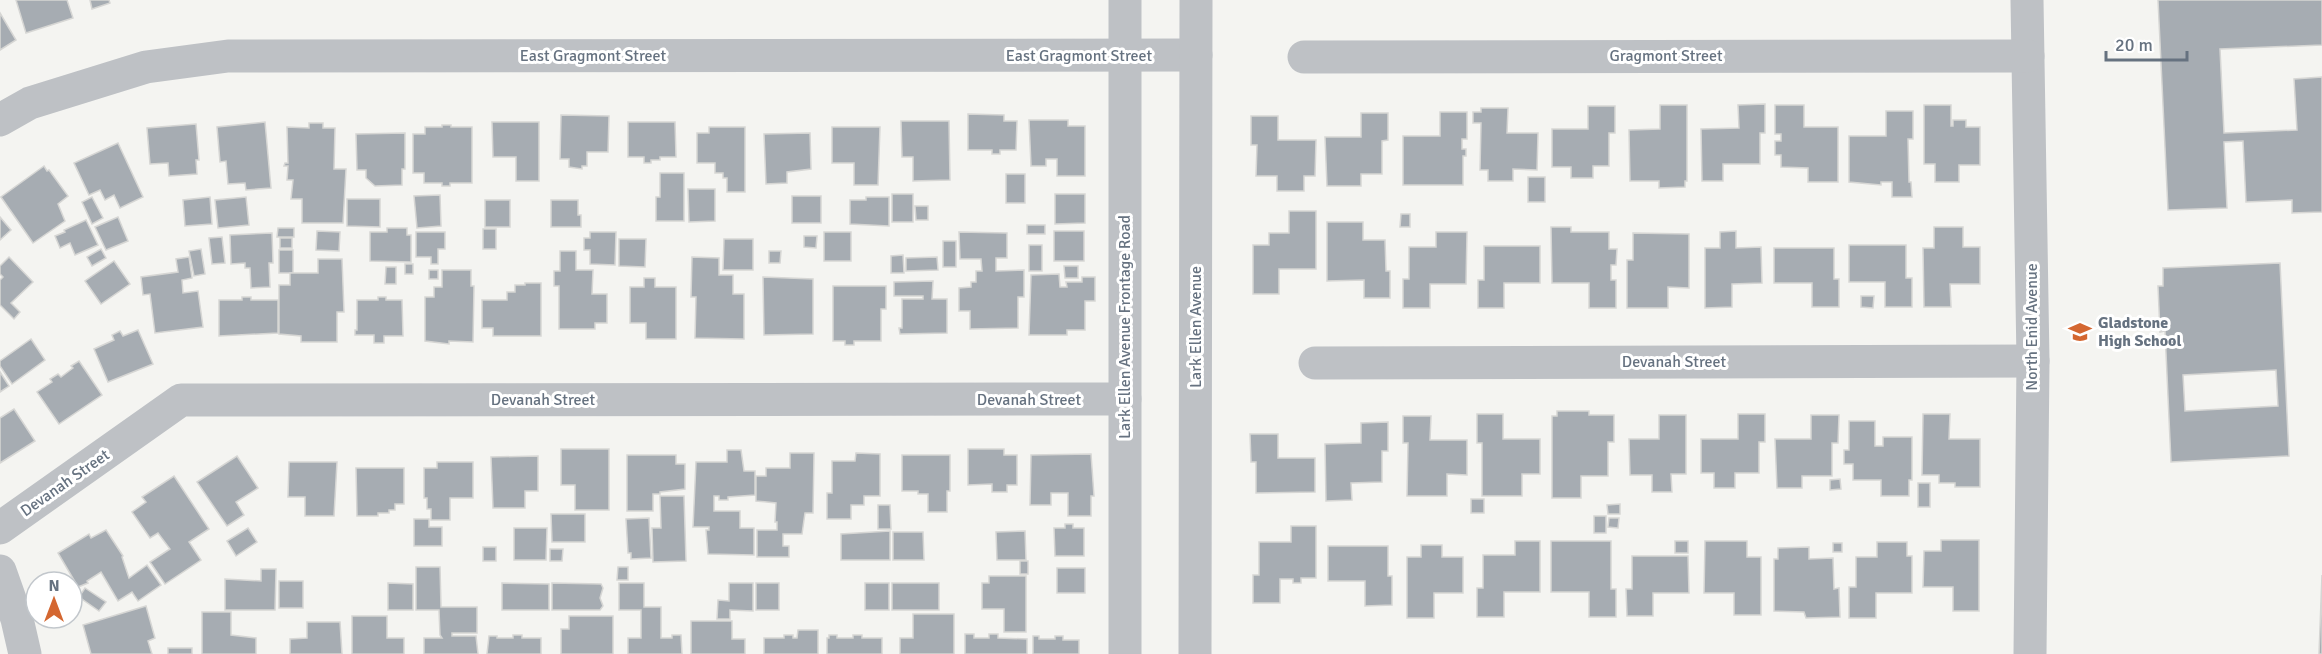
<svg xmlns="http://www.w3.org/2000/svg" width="2322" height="654" font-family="Signika,sans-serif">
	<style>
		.building { fill: #a6acb2; stroke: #d6d6d4; stroke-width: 1.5; fill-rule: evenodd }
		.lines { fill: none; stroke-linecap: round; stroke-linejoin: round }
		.minor { stroke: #bec1c5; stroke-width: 33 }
		.labels { text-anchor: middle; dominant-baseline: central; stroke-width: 6; stroke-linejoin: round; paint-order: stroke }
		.street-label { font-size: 16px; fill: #667280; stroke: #fff }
		.poi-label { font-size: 16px; font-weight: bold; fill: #667280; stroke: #fff; text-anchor: start }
	</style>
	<rect width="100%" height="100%" fill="#f4f4f1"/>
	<g class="building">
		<polygon points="16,0 67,0 73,18 26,33"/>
		<polygon points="90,0 109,0 110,3 92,9"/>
		<polygon points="2158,0 2322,0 2322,45 2220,49 2224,133 2297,130 2294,79 2322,77 2322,212 2292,213 2292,200 2246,202 2243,141 2224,142 2227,208 2168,210"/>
		<polygon points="0,13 16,40 0,50"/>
		<polygon points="1765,104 1765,133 1760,133 1760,164 1723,164 1723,181 1702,181 1701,129 1739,128 1738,105"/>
		<polygon points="1660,105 1687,105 1687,181 1685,181 1685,187 1659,188 1659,181 1630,181 1629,130 1660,129"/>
		<polygon points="1775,105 1804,105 1804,127 1838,127 1838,182 1808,182 1808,168 1781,167 1781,155 1775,155 1775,141 1781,141 1781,134 1775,134"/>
		<polygon points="1924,105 1951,105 1951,126 1953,126 1953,120 1966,120 1966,127 1980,127 1980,165 1959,165 1959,182 1935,182 1935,164 1924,164"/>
		<polygon points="1588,106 1615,106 1615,133 1609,133 1609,166 1593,166 1593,178 1571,178 1571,167 1552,167 1552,129 1588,129"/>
		<polygon points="1481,108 1508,108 1507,133 1538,133 1537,170 1513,169 1513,181 1488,181 1488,170 1480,170 1481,123 1473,123 1473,112 1481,112"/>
		<polygon points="1886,111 1913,111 1913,139 1908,139 1909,182 1911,182 1912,197 1892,197 1892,182 1881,182 1881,185 1849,182 1849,136 1886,136"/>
		<polygon points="1440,112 1467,112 1467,139 1462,139 1462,149 1466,149 1466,156 1463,156 1463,185 1403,185 1403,136 1440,136"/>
		<polygon points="1361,113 1388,113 1388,140 1382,141 1382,174 1361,174 1361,186 1327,186 1325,137 1361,137"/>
		<polygon points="968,114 1004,115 1004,121 1017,121 1016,150 1000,150 1000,154 992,154 992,150 968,150"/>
		<polygon points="561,115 609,116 608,152 587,152 587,166 582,166 582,169 569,167 569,159 560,159"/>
		<polygon points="1251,116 1278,116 1278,140 1316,140 1315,176 1304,176 1304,191 1277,191 1277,176 1256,176 1257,145 1251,145"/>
		<polygon points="1029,120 1068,120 1068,126 1085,126 1085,176 1057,176 1057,159 1046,159 1046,166 1031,166"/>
		<polygon points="901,121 949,121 950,180 913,181 913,157 902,157"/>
		<polygon points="265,122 271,188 246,190 245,183 228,184 226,161 220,162 217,127"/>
		<polygon points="492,122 539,122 539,181 516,181 516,157 493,157"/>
		<polygon points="628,122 675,122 676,157 660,157 660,160 651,160 651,163 644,163 644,157 628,157"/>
		<polygon points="309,123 323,123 323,128 335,128 334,169 346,169 343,223 302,223 302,199 291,199 293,180 287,180 288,166 284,166 285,163 288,163 287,127 309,128"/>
		<polygon points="196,124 199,160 196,160 197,174 169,176 168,163 150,164 147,128"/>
		<polygon points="442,125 451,125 451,127 472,127 472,183 450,183 450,186 442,186 442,183 424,183 424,173 413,173 413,134 425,134 425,127 442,127"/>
		<polygon points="709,127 745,127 745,192 727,192 727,178 723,178 723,173 715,173 715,163 697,163 697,133 709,133"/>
		<polygon points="832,127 880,127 878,185 854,185 854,163 832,163"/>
		<polygon points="405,133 405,169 402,169 402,185 375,186 366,178 366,170 357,170 356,134"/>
		<polygon points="810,133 811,169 787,172 787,183 766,184 764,134"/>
		<polygon points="118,143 143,197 120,208 114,195 105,200 100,190 89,195 74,163"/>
		<polygon points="44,166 47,171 49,170 68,196 58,204 65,221 33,243 1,197"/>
		<polygon points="660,173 684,173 684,221 656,221 656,197 660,197"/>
		<rect x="1006" y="174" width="19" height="29"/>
		<rect x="1528" y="177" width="17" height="25"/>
		<polygon points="688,189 715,189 715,221 689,222"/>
		<rect x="892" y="194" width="21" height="28"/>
		<polygon points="1055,194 1085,194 1085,223 1055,224"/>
		<polygon points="440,195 441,226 417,228 414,196"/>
		<rect x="792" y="196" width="29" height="27"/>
		<polygon points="92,197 103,218 92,224 82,202"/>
		<polygon points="210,197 212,224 185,226 183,200"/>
		<polygon points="246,197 249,225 218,228 215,200"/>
		<polygon points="866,197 889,197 889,226 850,224 850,200 866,200"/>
		<polygon points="347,199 380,199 380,227 347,226"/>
		<rect x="485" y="200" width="25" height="27"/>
		<polygon points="551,200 578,200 578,215 581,215 581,227 551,227"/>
		<polygon points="915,206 928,206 928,220 916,220"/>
		<polygon points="1289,211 1316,211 1316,269 1279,269 1279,294 1253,294 1253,245 1269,245 1269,233 1289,233"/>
		<polygon points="1401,214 1410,214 1410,227 1400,227"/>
		<polygon points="0,217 11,230 0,240"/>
		<polygon points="118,217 128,241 106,250 95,227"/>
		<polygon points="86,220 98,245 75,255 70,243 60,248 55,236 65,232 64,230"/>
		<polygon points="1327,222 1363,222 1363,240 1385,240 1386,271 1390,271 1390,298 1364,298 1364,280 1327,281"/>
		<rect x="1027" y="225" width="18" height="9"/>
		<polygon points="1551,227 1571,227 1571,232 1609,232 1609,249 1617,249 1616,265 1611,265 1611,280 1616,280 1616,308 1589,308 1589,283 1552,283"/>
		<polygon points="1934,227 1963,227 1963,247 1980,247 1980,284 1950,284 1951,307 1924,307 1923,248 1934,248"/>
		<polygon points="278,228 294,228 294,237 277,237"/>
		<polygon points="387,228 407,228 407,235 411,235 411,262 370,261 370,232 387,232"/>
		<rect x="483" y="229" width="13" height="20"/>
		<polygon points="317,231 340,232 339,251 316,250"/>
		<rect x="1054" y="231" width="30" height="30"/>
		<polygon points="1736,231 1736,248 1761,247 1762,283 1732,284 1732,307 1705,308 1705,248 1720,248 1720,232"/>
		<polygon points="416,232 445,232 445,249 438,249 438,264 431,264 431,257 416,257"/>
		<polygon points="590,232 616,232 615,265 590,264 590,250 584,250 584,238 590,238"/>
		<rect x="824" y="232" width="27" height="29"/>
		<polygon points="959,232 1007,233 1007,258 996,258 996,271 1024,270 1024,297 1018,297 1018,328 970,329 970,311 959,311 959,288 971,287 971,282 976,282 976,271 982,271 981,259 960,259"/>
		<polygon points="1436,232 1467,232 1466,284 1430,284 1430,308 1403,308 1403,279 1409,279 1409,247 1436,247"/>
		<polygon points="272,233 273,263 269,263 270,287 251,288 250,268 245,268 245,263 231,264 230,235"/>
		<polygon points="1633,233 1689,234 1689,288 1668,287 1668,308 1627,308 1627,260 1633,260"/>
		<polygon points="804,236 817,236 816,248 804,247"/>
		<polygon points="222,237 225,263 212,264 209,238"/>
		<rect x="280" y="238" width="12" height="10"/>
		<polygon points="619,239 646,239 645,267 619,266"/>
		<polygon points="724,239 753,239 753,270 723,270"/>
		<rect x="943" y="241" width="13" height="26"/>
		<rect x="1029" y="245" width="13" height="26"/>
		<polygon points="1849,245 1906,245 1906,278 1912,278 1912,307 1885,307 1885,282 1849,282"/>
		<polygon points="1484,246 1540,246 1540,283 1504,283 1504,308 1478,308 1478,280 1484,280"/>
		<polygon points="1774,248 1834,248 1834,279 1839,279 1839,307 1812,307 1812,283 1774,283"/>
		<polygon points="101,249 106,258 92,266 87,257"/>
		<polygon points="201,249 205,274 194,276 189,251"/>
		<rect x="279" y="250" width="14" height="23"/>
		<polygon points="560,251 576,251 576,270 593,270 592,294 607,294 607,323 595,323 595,329 559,329 559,286 554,286 554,271 560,271"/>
		<polygon points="769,251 781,251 780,263 769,263"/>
		<polygon points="903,255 904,273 891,273 891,256"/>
		<polygon points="9,257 33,282 11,303 20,312 14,319 0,305 0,280 3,277 0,274 0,266"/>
		<polygon points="189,257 192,278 182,280 183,293 198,291 203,327 155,333 150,294 143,295 141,277 178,272 176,259"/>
		<polygon points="692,257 719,258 719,275 733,275 733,294 744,294 744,339 695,338 696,297 691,297"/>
		<polygon points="937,257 938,270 906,271 906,258"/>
		<polygon points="318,259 342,259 344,312 337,312 337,342 301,342 301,336 279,334 279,285 290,285 290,273 318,273"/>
		<polygon points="114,261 130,284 101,304 85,281"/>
		<path d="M 2280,263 L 2289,456 L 2171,462 L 2165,331 L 2160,332 L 2158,286 L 2163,286 L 2163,268 ZM 2276,370 L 2278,406 L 2185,411 L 2183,375 Z"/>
		<rect x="405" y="264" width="8" height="10"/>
		<polygon points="1064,266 1078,266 1078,278 1065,278"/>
		<polygon points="386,267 396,267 396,284 385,284"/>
		<rect x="429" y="270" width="9" height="9"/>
		<polygon points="442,270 471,270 471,286 474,286 473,342 449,341 449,344 425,341 425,297 434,297 434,287 442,287"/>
		<polygon points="1059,274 1060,287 1067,287 1066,282 1082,282 1082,277 1095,277 1095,301 1085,301 1085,330 1067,330 1067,335 1029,335 1031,275"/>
		<polygon points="763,277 813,279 813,334 764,335"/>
		<polygon points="644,278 655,278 655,287 676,287 676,339 646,339 646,323 630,323 630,287 644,287"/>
		<polygon points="933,281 932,299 947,299 947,333 900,334 899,328 902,328 902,299 923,299 923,296 894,296 894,282"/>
		<polygon points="525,283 541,283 541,336 493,336 493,328 482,328 482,300 507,300 507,292 515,292 515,285 525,285"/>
		<polygon points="833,286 886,286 886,309 881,309 881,341 854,341 854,345 845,345 845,341 833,341"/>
		<polygon points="1861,296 1874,296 1873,308 1861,307"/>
		<polygon points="242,297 251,297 251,300 278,300 278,333 219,336 219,300 242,300"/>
		<polygon points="378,297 386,297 386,300 402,300 403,336 384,336 384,343 374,343 374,335 355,335 355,330 357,330 357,300 378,300"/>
		<polygon points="138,330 153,364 108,382 94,349 114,340 112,335 120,331 123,336"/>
		<polygon points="31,339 45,360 12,384 0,366 0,361"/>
		<polygon points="79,361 102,395 59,424 37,392 52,382 50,379 58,374 61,377 73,368 71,366"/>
		<polygon points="0,372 9,386 0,392"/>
		<polygon points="14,409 35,441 0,463 0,418"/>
		<polygon points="1557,411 1589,411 1589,415 1614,415 1614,442 1608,442 1608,476 1581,476 1581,498 1552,498 1552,416 1557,416"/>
		<polygon points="1477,414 1503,414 1503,439 1540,439 1540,474 1522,474 1522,496 1482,496 1482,443 1477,443"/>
		<polygon points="1738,414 1765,414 1765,442 1759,442 1759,473 1735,473 1735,488 1714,488 1714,473 1701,473 1701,439 1738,439"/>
		<polygon points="1923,414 1950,414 1949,439 1980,439 1980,487 1955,487 1955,483 1939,483 1939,475 1922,475"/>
		<polygon points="1659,415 1686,415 1686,474 1671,474 1672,492 1652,492 1652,475 1630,475 1629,439 1659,439"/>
		<polygon points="1811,415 1839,415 1838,443 1832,443 1832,476 1802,476 1802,488 1777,488 1775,439 1811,439"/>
		<polygon points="1403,416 1431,416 1430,440 1467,440 1467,475 1447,474 1447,496 1407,496 1408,443 1403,443"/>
		<polygon points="1849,421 1875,421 1875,446 1883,446 1883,437 1912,437 1912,480 1909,480 1909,496 1881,496 1881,480 1853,480 1853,464 1844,464 1844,450 1849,450"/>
		<polygon points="1388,422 1388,451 1382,451 1382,482 1351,483 1352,500 1326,501 1325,444 1361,443 1361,423"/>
		<polygon points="1250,434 1278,434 1278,458 1315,458 1315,492 1256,493 1256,462 1251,462"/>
		<polygon points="561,449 609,449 609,510 575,510 575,485 561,485"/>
		<polygon points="968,449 1004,449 1004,455 1017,455 1017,485 1007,485 1007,492 992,492 992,484 968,485"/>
		<polygon points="727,450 741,450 744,471 755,471 755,495 728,497 728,500 719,500 719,496 714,496 714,511 740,511 740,528 754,528 754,555 708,554 706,530 709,530 709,527 693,527 696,462 727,462"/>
		<polygon points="790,453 814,453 813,513 805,513 802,534 783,534 783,546 789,546 789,557 757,557 757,530 777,530 777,522 775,522 776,503 756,501 756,476 766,476 766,468 790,468"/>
		<polygon points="856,453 880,454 880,496 864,496 864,505 851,505 851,519 827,519 827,493 832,493 832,461 855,461"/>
		<polygon points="1091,454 1094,496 1091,496 1091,516 1068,516 1068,493 1051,493 1051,505 1030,505 1031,455"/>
		<polygon points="627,455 676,455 676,464 685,464 685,489 660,492 660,494 653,494 653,511 627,511"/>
		<polygon points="902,455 950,455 950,491 947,491 947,512 928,512 928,494 918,494 918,491 902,491"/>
		<polygon points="237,456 258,488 236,502 244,515 227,526 197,482"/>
		<polygon points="538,456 538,491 525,491 525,508 493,508 491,457"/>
		<polygon points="289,462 337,462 334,516 305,516 305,497 288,497"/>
		<polygon points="437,462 473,462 473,498 450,498 450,520 431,520 431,509 427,509 427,498 424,498 424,468 437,468"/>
		<polygon points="356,468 404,468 404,504 395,504 395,510 389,510 389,513 378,513 378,516 357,516"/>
		<polygon points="174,476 209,529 189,542 201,560 165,584 150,562 170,549 158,533 150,538 132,512 146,502 142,497"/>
		<polygon points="1840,479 1841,489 1830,490 1830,480"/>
		<rect x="1918" y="483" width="12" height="24"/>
		<polygon points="660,496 684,496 686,561 653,562 652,528 661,528"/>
		<rect x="1471" y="499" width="13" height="14"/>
		<polygon points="1620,504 1620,514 1608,514 1607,505"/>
		<polygon points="878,505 890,505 891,529 878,529"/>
		<polygon points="551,514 585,514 585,542 552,542"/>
		<rect x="1594" y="516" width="12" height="17"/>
		<polygon points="649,518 651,558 631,559 631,553 628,553 626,519"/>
		<polygon points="1609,518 1619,518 1618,528 1608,527"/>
		<polygon points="414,519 429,519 429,527 442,527 442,546 414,546"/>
		<polygon points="1065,524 1073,524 1073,528 1084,528 1084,556 1055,556 1054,528 1065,528"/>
		<polygon points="1291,526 1316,526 1316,578 1301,578 1301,583 1293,583 1293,579 1280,579 1280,603 1253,603 1253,575 1259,575 1259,542 1291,542"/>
		<polygon points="248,528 257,542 236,556 227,541"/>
		<polygon points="514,528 547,528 546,560 514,560"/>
		<polygon points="106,530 123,556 122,557 129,578 147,565 161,585 138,601 132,592 118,601 101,572 87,581 88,583 78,587 58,553 89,534 91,538"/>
		<polygon points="890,531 890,560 841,560 841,534"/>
		<polygon points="1025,531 1026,560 997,560 996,532"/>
		<polygon points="893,532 923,532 924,560 893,560"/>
		<polygon points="1941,540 1979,540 1979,611 1953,611 1953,587 1923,587 1924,551 1941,551"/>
		<polygon points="1515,541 1540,541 1540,592 1504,592 1504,617 1477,617 1477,588 1483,588 1483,555 1515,555"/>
		<polygon points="1551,541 1611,541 1611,589 1616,589 1616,617 1589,617 1589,592 1551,592"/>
		<rect x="1675" y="541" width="13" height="12"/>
		<polygon points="1705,541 1747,541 1747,557 1761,557 1761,615 1734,615 1734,593 1704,593"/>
		<polygon points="1877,542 1907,542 1907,556 1912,556 1912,593 1876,593 1876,618 1849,618 1849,587 1856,587 1856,557 1877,557"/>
		<rect x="1833" y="543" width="9" height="9"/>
		<polygon points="1421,545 1442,545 1442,557 1463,557 1463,593 1434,593 1434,618 1407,618 1407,557 1421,557"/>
		<polygon points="1328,546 1388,546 1388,576 1392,576 1392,605 1365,606 1365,581 1328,581"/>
		<rect x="483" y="547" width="13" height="14"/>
		<polygon points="1809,547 1809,559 1833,558 1834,589 1839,588 1840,617 1806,618 1804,612 1774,611 1774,559 1778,559 1778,548"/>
		<polygon points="550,549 563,549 562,561 550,561"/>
		<polygon points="1632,556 1688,556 1689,593 1653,593 1653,616 1627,616 1626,589 1632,589"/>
		<rect x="1020" y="561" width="8" height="13"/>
		<polygon points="416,567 440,567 441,607 477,607 477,633 452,633 452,636 476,636 478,654 424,654 424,638 442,638 440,635 439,610 416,610"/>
		<polygon points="618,567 628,567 628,580 617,580"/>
		<rect x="1057" y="568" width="28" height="25"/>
		<polygon points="261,569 276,569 275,610 225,610 225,579 261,581"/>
		<polygon points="2322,575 2322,654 2319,654"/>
		<polygon points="989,576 1026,576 1026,632 1004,632 1004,609 982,609 982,583 989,583"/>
		<rect x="279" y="581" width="24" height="27"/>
		<polygon points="388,583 413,584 413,610 388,610"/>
		<polygon points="502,583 549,584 549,610 502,610"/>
		<polygon points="552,583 601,584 603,588 600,598 603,606 600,610 552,610"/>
		<polygon points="619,583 644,583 644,607 661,607 661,638 672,638 672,635 681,635 682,654 628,654 628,638 641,638 641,610 619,610"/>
		<polygon points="729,583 753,583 753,611 730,610 730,619 717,619 718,600 729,601"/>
		<rect x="756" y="583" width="23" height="27"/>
		<rect x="865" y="583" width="24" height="27"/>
		<rect x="892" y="583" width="47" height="27"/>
		<polygon points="85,588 106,602 99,611 79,597"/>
		<polygon points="146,606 155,638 148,641 152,654 91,654 83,625"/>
		<polygon points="202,612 231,612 231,635 256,638 256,654 202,654"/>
		<polygon points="913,614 954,614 954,654 900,654 900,638 913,638"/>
		<polygon points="352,616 387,616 387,638 404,638 404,654 352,654"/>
		<polygon points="569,616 613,616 613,654 561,654 561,629 569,629"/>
		<polygon points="691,621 732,621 732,639 745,639 745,654 691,654"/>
		<polygon points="307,622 340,622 342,654 290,654 290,639 307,638"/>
		<polygon points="798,630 818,630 818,654 764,654 764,638 784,638 784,635 793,635 793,638 797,638"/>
		<polygon points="965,634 974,634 974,638 989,638 989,634 998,634 998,638 1027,639 1027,654 965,654"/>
		<polygon points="513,635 522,635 522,638 541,638 541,654 487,654 489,636 497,636 497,638 513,638"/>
		<polygon points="829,635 837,635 837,638 853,638 853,635 862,635 862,638 882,638 882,654 827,654 827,638 829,638"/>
		<polygon points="1033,636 1039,636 1039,639 1055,639 1055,636 1063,636 1063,640 1079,640 1079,654 1033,654"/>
		<rect x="168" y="648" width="24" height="6"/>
	</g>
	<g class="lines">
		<g class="minor">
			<polyline points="2027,0 2033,361 2030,654"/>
			<polyline points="1304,57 2028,56"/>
			<polyline points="0,120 30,103 146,67 228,56 1196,55"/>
			<polyline points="1315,363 2033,361"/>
			<polyline points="0,528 181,400 1125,399"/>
			<polyline points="0,571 17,619 25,654"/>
			<polyline points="1125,654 1125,0"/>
			<polyline points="1195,654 1196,0"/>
		</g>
	</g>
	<defs>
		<g id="school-bare" transform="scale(1.8)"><path d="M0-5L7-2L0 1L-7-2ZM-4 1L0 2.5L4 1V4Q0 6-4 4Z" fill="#d46731" stroke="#fff" stroke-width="2.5" paint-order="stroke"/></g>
	</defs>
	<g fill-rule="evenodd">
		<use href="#school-bare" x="2080" y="332"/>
	</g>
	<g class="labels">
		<g class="street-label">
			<text x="593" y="56">East Gragmont Street</text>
			<text x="1079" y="56">East Gragmont Street</text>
			<text x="1666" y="56">Gragmont Street</text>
			<text transform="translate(1125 327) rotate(-90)">Lark Ellen Avenue Frontage Road</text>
			<text transform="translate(1196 327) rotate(-90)">Lark Ellen Avenue</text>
			<text transform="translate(2032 327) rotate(-90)">North Enid Avenue</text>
			<text x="1674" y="362">Devanah Street</text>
			<text x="543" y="400">Devanah Street</text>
			<text x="1029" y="400">Devanah Street</text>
			<text transform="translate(65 483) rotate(-35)">Devanah Street</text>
		</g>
		<g class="poi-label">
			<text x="2098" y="323">Gladstone<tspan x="2098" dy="18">High School</tspan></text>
		</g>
	</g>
	<g transform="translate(54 600)"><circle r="28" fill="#ffffff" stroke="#c2c7cc" stroke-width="1.5"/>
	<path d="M0-4.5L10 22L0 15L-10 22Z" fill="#d46731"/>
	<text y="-9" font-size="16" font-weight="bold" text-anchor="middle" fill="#667280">N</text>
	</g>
	<path d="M2106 51v9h81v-9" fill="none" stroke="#667280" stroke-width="3"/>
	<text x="2115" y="51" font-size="18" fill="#667280" stroke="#ffffff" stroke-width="4.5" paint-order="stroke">20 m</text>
</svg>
